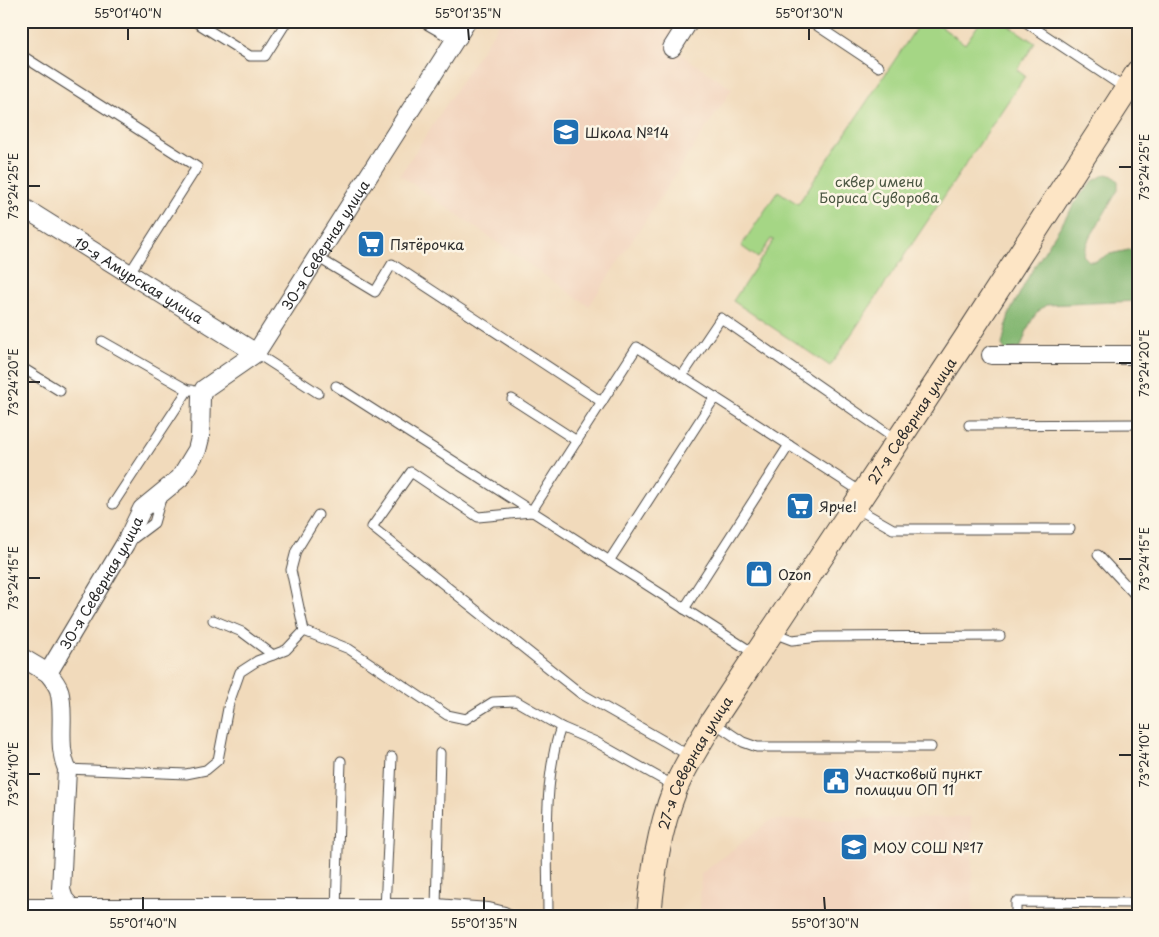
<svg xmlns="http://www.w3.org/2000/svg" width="1159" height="937" font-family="'Playpen Sans',sans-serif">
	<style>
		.built { fill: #f2d4be }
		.green { fill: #a5d685; stroke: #688058 }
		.forest { fill: #84b772; stroke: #58714e }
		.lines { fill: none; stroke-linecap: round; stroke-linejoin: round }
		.lane-casing { stroke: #494541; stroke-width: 11 }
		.street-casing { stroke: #494541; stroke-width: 20 }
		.secondary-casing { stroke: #494541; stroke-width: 26 }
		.lane { stroke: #fff; stroke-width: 9 }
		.street { stroke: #fff; stroke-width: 18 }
		.secondary { stroke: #fde5c5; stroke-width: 24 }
		.ticks { fill: none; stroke: #2b2b2b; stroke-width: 2 }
		.labels { text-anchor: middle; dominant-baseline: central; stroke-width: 5; stroke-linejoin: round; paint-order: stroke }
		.poi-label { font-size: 14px; fill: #2b2b2b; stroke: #fcf5e5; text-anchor: start }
		.park-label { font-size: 14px; fill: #4a5642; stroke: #fcf5e5 }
		.street-label { font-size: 14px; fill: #2b2b2b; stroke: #fcf5e5 }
		.neatline { fill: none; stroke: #2b2b2b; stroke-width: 2 }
		.ticks-label { font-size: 12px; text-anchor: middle; fill: #2b2b2b }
	</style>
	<rect width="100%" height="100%" fill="#fcf5e5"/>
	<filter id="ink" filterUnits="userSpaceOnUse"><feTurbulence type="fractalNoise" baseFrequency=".02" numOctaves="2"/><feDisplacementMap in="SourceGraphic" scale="10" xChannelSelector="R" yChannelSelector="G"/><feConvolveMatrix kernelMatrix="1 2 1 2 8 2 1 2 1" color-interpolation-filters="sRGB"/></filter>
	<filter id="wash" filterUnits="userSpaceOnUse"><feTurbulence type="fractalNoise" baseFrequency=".0096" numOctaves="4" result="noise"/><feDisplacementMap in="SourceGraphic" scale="20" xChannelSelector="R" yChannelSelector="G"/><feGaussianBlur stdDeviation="1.12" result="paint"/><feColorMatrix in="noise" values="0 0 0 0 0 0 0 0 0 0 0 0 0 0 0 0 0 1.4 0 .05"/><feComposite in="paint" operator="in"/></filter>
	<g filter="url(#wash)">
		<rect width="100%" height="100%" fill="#f1dabb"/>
		<g class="built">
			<polygon points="501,21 681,21 672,48 732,89 589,306 400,175"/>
			<polygon points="971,817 973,916 700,916 701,874 771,820"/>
		</g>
		<polygon class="green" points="921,21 933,21 965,44 981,21 1002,21 1035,43 1017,70 1025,76 830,366 733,301 774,240 771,239 758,258 741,246 778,191 798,204"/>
		<path class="forest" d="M 1106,174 L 1113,176 L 1118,181 L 1118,190 L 1088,241 L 1083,255 L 1089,261 L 1096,261 L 1110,254 L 1138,248 L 1138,301 L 1046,305 C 1031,315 1027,330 1021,347 L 1006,351 L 1002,345 L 1009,314 L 1030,274 L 1079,197 L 1093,181 Z"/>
	</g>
	<g filter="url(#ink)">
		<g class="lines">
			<g class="lane-casing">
				<g id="lane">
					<polyline points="194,21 250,56 265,56 287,21"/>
					<polyline points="810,21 879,67"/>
					<polyline points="1024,21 1126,89"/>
					<polyline points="21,55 197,167 129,274"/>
					<polyline points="317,257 375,292 392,264 602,402"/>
					<polyline points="102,341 188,390 192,390"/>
					<polyline points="256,353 318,393"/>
					<polyline points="21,367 60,391"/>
					<polyline points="682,376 721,318 898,441"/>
					<polyline points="336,386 755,654"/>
					<polyline points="512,399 577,441"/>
					<polyline points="969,425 1138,424"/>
					<polyline points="113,504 188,390"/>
					<polyline points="856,508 893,529 1070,529"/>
					<polyline points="531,512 478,517 411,472 372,527 580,693 690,756"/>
					<polyline points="531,512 637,347 863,493"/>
					<polyline points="130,541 154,523 162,495"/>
					<polyline points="1098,555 1138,598"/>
					<polyline points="609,561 715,397"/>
					<polyline points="684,609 789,445"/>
					<polyline points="213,620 242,632 273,655"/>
					<polyline points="304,631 291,570 296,551 318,515"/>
					<polyline points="771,632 792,640 820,637 1000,636"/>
					<polyline points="713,722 743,742 757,747 931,747"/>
					<polyline points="67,769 186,774 206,770 218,760 229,703 240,672 257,661 286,650 304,631 349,649 447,715 466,719 493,702 516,701 561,727 596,742 676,787"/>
					<polyline points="436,908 440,753"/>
					<polyline points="336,909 341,761"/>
					<polyline points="385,909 392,757"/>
					<path d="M 548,916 C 548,859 542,780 561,727"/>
					<polyline points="1016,916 1016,902 1138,903"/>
				</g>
			</g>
			<g class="street-casing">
				<g id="street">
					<polyline points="430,21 458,37"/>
					<polyline points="672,48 689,21"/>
					<path id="s1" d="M 21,206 L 256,353"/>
					<polyline points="991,355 1138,355"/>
					<polyline points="21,657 48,673"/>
					<polyline points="21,908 436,908 488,912 504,916"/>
					<path id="s2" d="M 71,916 L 71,907 L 64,899 L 61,890 L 67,769 C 56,743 66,716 59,690 C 57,684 52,678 48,673 L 125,544 L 142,509 L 180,478 L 197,450 L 200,438 L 201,396 L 204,389 L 256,353 L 467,21"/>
				</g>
			</g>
			<g class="secondary-casing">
				<g id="secondary">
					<path id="s3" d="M 649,916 C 653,872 659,830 675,789 C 685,765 700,743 712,722 L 966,338 L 1138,72"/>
				</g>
			</g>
			<use href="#lane" class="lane"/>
			<use href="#street" class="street"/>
			<use href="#secondary" class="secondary"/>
		</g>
	</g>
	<path class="ticks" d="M 128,28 L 128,40M 468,28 L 469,40M 809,28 L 809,40M 1119,167 L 1132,167M 28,186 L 40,186M 1119,363 L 1132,363M 28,382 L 40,382M 1119,559 L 1132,559M 28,578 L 40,578M 1119,755 L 1132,755M 28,774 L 40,774M 143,897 L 143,910M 484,897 L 484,910M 824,897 L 825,910"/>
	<defs>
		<g id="school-square" transform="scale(1.4375)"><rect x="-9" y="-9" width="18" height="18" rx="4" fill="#1f6fb2" stroke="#fcf5e5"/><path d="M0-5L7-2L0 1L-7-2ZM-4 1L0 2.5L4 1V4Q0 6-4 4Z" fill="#fff"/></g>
		<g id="supermarket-square" transform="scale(1.4375)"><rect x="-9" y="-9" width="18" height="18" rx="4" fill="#1f6fb2" stroke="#fcf5e5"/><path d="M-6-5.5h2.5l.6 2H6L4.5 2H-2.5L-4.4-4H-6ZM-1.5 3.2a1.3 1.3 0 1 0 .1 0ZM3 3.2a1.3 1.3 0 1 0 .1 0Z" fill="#fff"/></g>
		<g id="shop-square" transform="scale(1.4375)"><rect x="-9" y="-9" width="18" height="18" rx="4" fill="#1f6fb2" stroke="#fcf5e5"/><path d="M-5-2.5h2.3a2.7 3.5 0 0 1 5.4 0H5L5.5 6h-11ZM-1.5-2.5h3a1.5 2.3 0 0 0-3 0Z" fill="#fff"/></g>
		<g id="civic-square" transform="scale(1.4375)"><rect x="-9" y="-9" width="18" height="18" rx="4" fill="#1f6fb2" stroke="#fcf5e5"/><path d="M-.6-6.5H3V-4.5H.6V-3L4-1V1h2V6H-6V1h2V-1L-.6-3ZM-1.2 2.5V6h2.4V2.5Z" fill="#fff"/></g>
	</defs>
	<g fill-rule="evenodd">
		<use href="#school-square" x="566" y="132"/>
		<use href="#supermarket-square" x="371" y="244"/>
		<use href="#supermarket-square" x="800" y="506"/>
		<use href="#shop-square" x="759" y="574"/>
		<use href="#civic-square" x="836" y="781"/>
		<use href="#school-square" x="854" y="847"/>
	</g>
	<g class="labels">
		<g class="poi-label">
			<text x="585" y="132">Школа №14</text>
			<text x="390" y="244">Пятёрочка</text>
			<text x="819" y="506">Ярче!</text>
			<text x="778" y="574">Ozon</text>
			<text x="855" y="773">Участковый пункт<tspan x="855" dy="16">полиции ОП 11</tspan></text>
			<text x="873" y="847">МОУ СОШ №17</text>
		</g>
		<g class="park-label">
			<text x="879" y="181">сквер имени<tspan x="879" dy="16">Бориса Суворова</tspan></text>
		</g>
		<g class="street-label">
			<text stroke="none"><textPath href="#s2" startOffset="775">30-я Северная улица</textPath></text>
			<text stroke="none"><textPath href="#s1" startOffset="139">19-я Амурская улица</textPath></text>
			<text stroke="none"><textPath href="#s3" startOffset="568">27-я Северная улица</textPath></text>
			<text stroke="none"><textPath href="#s2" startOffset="355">30-я Северная улица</textPath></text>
			<text stroke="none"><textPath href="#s3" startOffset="162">27-я Северная улица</textPath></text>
		</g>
	</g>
	<rect width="1159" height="937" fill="none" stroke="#fcf5e5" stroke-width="55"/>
	<rect x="28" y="28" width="1104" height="882" class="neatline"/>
	<g class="ticks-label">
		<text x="128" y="18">55°01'40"N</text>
		<text x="468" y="18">55°01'35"N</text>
		<text x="809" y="18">55°01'30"N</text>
		<text transform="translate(1145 167) rotate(-90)" y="4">73°24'25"E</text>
		<text transform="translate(14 186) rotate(-90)" y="4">73°24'25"E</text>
		<text transform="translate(1145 363) rotate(-90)" y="4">73°24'20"E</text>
		<text transform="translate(14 382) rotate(-90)" y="4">73°24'20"E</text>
		<text transform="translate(1145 559) rotate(-90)" y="4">73°24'15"E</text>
		<text transform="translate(14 578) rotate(-90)" y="4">73°24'15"E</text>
		<text transform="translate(1145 755) rotate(-90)" y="4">73°24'10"E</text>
		<text transform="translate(14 774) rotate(-90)" y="4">73°24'10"E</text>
		<text x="143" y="928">55°01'40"N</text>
		<text x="484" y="928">55°01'35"N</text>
		<text x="825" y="928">55°01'30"N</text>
	</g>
</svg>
